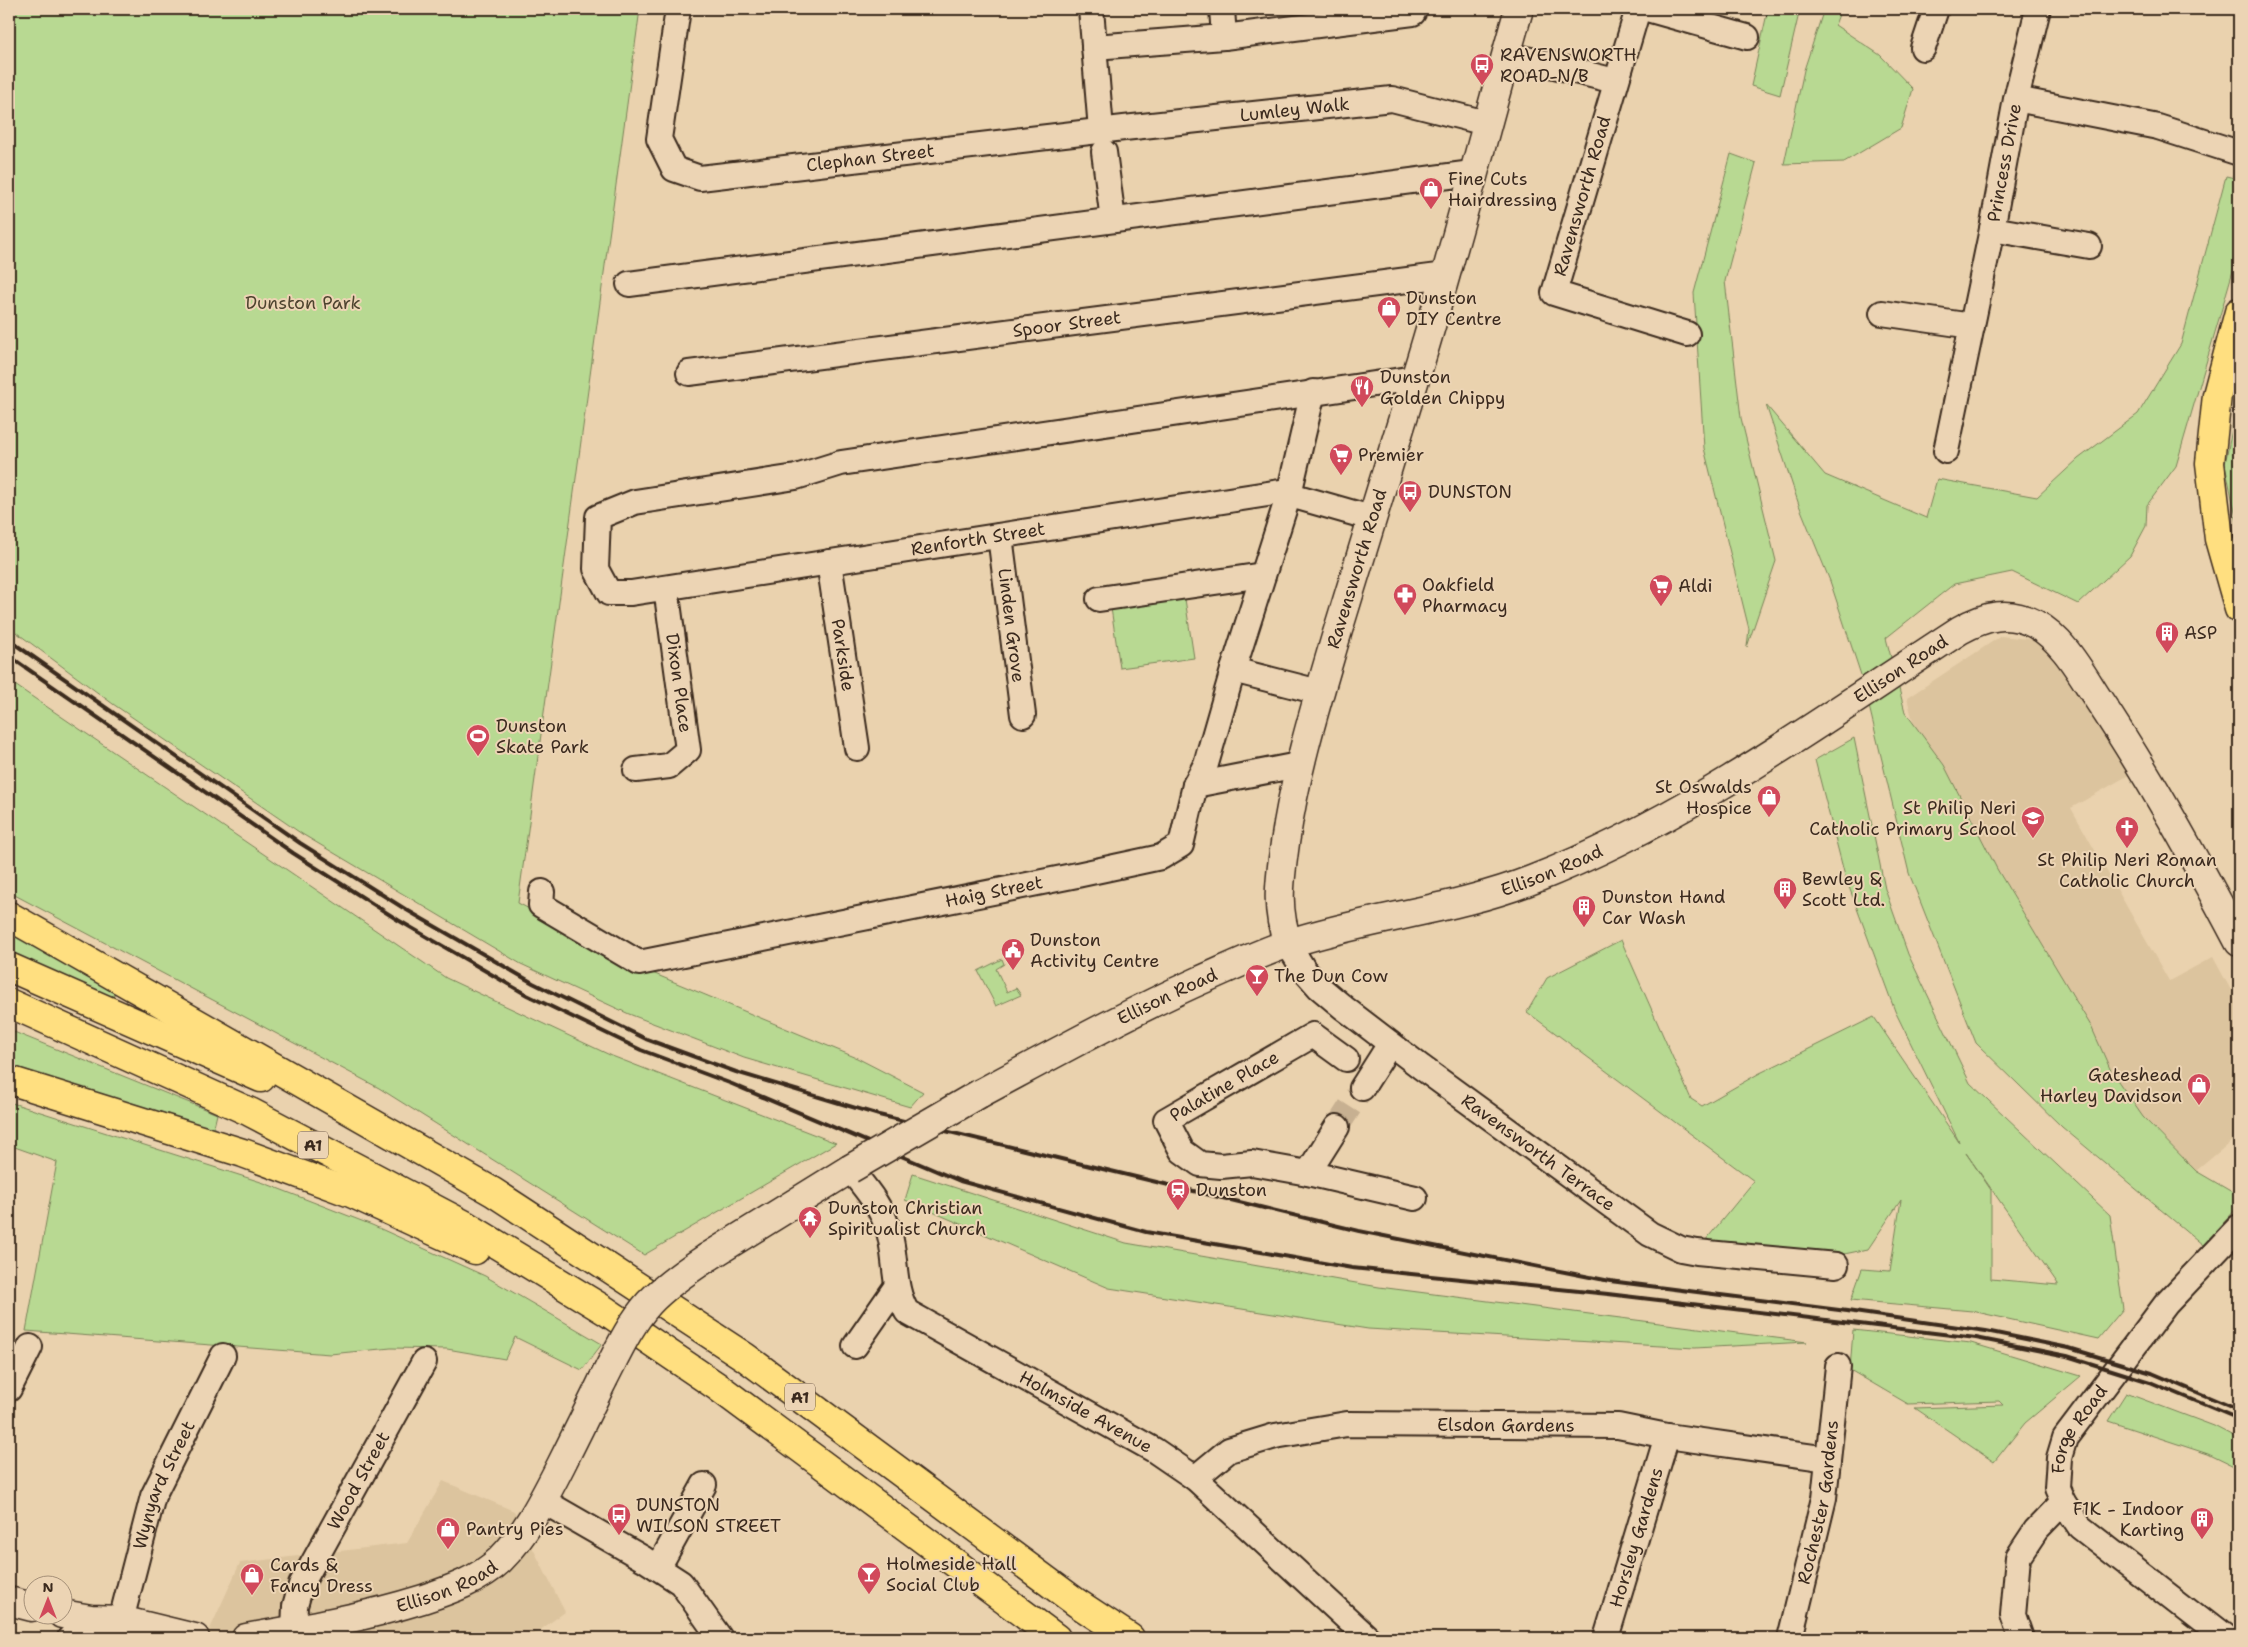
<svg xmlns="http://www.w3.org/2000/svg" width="2248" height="1647" font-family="'Shantell Sans',sans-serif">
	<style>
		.built { fill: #dcc49e }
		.green { fill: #b8d992; stroke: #7a8258; fill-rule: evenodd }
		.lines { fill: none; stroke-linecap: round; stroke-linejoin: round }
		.street-tunnel { stroke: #c7b091; stroke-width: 24; stroke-dasharray: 24 12; stroke-linecap: butt }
		.street-casing { stroke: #3b2a1e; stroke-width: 28 }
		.secondary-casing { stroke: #3b2a1e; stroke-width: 31 }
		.primary-casing { stroke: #3b2a1e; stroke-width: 31 }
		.highway-casing { stroke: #3b2a1e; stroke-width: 31 }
		.street { stroke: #ecd4b4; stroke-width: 24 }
		.secondary { stroke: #ecd4b4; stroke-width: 28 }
		.primary { stroke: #ffdf80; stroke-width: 28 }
		.highway { stroke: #ffdf80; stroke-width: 28 }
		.rail { stroke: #3b2a1e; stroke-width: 4 }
		.secondary-bridge-casing { stroke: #3b2a1e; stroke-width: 31; stroke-linecap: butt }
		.secondary-bridge { stroke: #ecd4b4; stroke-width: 28 }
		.labels { text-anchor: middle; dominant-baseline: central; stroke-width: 4; stroke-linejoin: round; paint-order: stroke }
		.shield { fill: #ecd4b4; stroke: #705d4b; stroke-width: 1 }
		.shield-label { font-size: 16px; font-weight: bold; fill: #3b2a1e }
		.poi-label { font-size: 18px; fill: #3b2a1e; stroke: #ecd4b4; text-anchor: start }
		.street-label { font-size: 18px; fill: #3b2a1e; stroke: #ecd4b4 }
		.park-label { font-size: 18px; fill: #4e442f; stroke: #ecd4b4 }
	</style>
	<rect width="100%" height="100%" fill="#ead2ae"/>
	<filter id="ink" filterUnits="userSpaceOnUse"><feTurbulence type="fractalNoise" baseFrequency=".02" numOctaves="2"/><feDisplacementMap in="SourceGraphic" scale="10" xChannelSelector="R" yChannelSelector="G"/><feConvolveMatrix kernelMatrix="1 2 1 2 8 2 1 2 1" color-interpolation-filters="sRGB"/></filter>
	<g filter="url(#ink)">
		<g class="built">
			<polygon points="2001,636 2036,640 2064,669 2129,775 2071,808 2169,981 2213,957 2239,1005 2239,1135 2196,1171 2143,1117 2111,1071 2091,1026 1916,733 1907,698"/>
			<polygon points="443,1481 514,1511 565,1612 529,1638 206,1638 240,1563 407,1543"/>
		</g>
		<g class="green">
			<polygon points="9,9 640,9 518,903 650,972 857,1058 923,1092 910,1107 744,1058 629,1014 521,964 302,834 113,704 9,627"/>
			<polygon points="1768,9 1800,9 1780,95 1751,86"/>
			<polygon points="1824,9 1841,9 1835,25 1880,55 1913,89 1901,128 1844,162 1784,164 1804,70"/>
			<polygon points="1731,154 1756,163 1725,281 1741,418 1776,561 1747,647 1749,629 1704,448 1694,293"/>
			<polygon points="2226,176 2239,179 2239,250 2176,466 2147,505 2146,526 2130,556 2078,604 2012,572 1954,584 1886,638 1905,712 1944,765 1997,869 2091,1026 2111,1071 2143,1117 2196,1171 2239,1196 2239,1206 2203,1245 2062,1127 1976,1043 1909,873 1863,681 1830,581 1799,505 1766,405 1825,475 1926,518 1937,479 2037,497 2078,459 2138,414 2181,344"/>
			<polygon points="2239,395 2239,532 2225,464"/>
			<polygon points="1185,599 1194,658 1120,668 1111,608"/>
			<polygon points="9,681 446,978 612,1056 836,1143 644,1255 379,1088 9,892"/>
			<path d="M 1854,738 L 1885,889 L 1908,954 L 1970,1083 L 2110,1215 L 2123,1309 L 2098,1339 L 1972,1311 L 1851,1300 L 1862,1269 L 1890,1271 L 1901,1200 L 1868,1249 L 1835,1256 L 1705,1241 L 1754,1181 L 1527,1012 L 1547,978 L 1621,940 L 1691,1099 L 1702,1106 L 1758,1074 L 1874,1017 L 1959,1142 L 1895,1011 L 1845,876 L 1815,760 ZM 1966,1153 L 2058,1284 L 2058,1285 L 1991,1279 L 1991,1190 Z"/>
			<polygon points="9,930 116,986 113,999 9,954"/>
			<polygon points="1002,959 1004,964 996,969 1007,992 1016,988 1021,995 996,1006 978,971"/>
			<polygon points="9,1030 217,1114 213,1131 9,1067"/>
			<polygon points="9,1102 264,1183 372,1225 485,1276 602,1344 582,1370 515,1337 505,1359 447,1349 391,1348 330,1354 26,1331 57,1162 9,1145"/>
			<polygon points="913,1174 1126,1243 1379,1287 1807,1342 1695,1348 1368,1329 1109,1288 905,1200"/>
			<polygon points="1853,1330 1971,1343 2081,1376 2025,1423 1994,1462 1915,1408 2003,1405 1999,1401 1908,1404 1850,1370"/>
			<polygon points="2126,1393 2214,1426 2239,1439 2239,1469 2208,1454 2108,1421"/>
		</g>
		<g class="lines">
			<polyline class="street-tunnel" points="1337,1127 1362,1088"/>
			<g class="street-casing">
				<g id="street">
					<path id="s1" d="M 678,9 L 659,139 L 674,169 L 700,178 L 1124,128 L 1392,99 L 1486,123"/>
					<polyline points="1091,9 1101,130"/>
					<polyline points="1222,9 1224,37"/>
					<polyline points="1638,9 1554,293 1687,334"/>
					<polyline points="1647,9 1747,37"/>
					<polyline points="1094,47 1224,37 1413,13"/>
					<polyline points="1923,48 1936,9"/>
					<polyline points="1506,54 1615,81"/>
					<polyline points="2016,99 2038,9"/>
					<polyline points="1104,152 1113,220"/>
					<polyline points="1992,229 2089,246"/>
					<polyline points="629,284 1472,173"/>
					<polyline points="1882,313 1972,326"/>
					<path id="s2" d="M 689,373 L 1446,275"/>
					<path id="s3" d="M 1946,451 L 1992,229 L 2016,99 L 2158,127 L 2239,153"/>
					<polyline points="1371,518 1280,492 631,593 609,593 596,569 598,517 635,502 796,477 841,463 1415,378"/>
					<path id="s4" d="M 1000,536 L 1023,715"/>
					<path id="s5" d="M 829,562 L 857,748"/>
					<polyline points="1099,599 1263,575"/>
					<polyline points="1233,670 1319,692"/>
					<polyline points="636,770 669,766 688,750 666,588"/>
					<polyline points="1195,785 1206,764 1233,670 1289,494 1313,392"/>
					<path id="s6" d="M 542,892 L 541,905 L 639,963 L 1077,875 L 1161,857 L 1181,845 L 1195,785 L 1298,765"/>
					<path id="s7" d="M 1288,944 L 1304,970 L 1319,987 L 1344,1008 L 1421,1067 L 1650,1234 L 1681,1249 L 1697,1252 L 1836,1265"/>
					<polyline points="1362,1088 1390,1044"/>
					<path id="s8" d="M 1337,1127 L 1308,1173 L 1252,1163 L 1221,1166 L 1200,1164 L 1182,1151 L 1166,1120 L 1313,1035 L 1346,1059"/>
					<path id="s9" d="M 850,1169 C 866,1189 882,1207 889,1232 C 897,1259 892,1287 907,1312 L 1154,1450 L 1195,1478 L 1368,1638"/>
					<polyline points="1308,1173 1415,1198"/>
					<polyline points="855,1346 896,1287"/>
					<polyline points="9,1389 30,1347"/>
					<path id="s10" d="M 1195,1478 L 1229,1450 L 1275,1436 L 1347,1424 L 1618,1426 L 1667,1436 L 1828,1459"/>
					<polyline points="543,1501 644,1559 681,1583 720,1638"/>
					<polyline points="658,1568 704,1485"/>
					<path id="s11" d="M 121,1620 L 153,1496 L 223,1356"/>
					<path id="s12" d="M 294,1630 L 295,1606 L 301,1585 L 424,1362"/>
					<polyline points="70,1638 91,1619"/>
					<path id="s13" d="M 1606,1638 L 1667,1436"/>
					<path id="s14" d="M 1790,1638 L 1824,1498 L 1838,1366"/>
					<polyline points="2021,1638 2013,1615 2018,1557 2036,1530 2063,1502"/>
					<path id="s15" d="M 2223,1638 L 2080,1527 L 2063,1502 L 2057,1488 L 2059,1458 L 2065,1438 L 2166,1304 L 2239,1227"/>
				</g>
			</g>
			<g class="secondary-casing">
				<g id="secondary">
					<path id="s16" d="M 1288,944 C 1275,907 1280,881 1285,843 C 1295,773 1315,708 1335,640 C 1361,553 1388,466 1415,379 C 1453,257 1484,132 1519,9"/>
					<path id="s17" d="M 979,1094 C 1052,1055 1124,1015 1199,981 C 1229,968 1259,953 1290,943 C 1370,917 1456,910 1534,879 C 1688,819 1823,719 1960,630 C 1985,616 2008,610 2035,624 C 2063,639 2081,673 2098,699 C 2150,777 2195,859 2239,942"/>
					<polyline points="708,1257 850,1169"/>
					<polyline points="9,1601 32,1607"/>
					<polyline points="62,1614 91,1619 121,1620 195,1638"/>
					<path id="s18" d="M 246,1638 C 306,1628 365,1617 423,1599 C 450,1590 479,1580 500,1560 C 527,1533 544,1498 561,1465 C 575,1437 589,1409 603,1380"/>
				</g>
			</g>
			<g class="primary-casing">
				<polyline id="primary" points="2239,312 2217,395 2210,463 2219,539 2239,609"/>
			</g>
			<g class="highway-casing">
				<g id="highway">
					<polyline points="9,916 493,1192 745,1357 1077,1603 1130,1638"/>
					<polyline points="9,967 261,1078"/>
					<polyline points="9,1003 250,1112 465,1225 606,1311 718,1387 1056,1638"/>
					<polyline points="9,1080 243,1153 351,1193 475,1250"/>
				</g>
			</g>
			<use href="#street" class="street"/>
			<use href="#secondary" class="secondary"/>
			<use href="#primary" class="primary"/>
			<use href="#highway" class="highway"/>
			<g class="rail">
				<polyline points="9,640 300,843 405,909 533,983 646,1039 736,1072 879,1115 1359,1231 1610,1281 1847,1311 1986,1331 2069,1348 2152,1373 2239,1410"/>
				<polyline points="9,656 293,853 398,920 527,995 641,1050 732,1084 960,1181 1146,1232 1352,1268 1608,1294 1976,1338 2067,1356 2150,1382 2239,1419"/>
			</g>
			<g class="secondary-bridge-casing">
				<g id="secondary-bridge">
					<polyline points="850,1169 979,1094"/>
					<path d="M 603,1380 C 616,1355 629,1325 649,1303 C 666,1285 688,1270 708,1257"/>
				</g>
			</g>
			<use href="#secondary-bridge" class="secondary-bridge"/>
		</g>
	</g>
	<defs>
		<g id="bus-pin" transform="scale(1.25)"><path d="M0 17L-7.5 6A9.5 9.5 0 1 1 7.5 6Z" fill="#d1495b" stroke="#ecd4b4"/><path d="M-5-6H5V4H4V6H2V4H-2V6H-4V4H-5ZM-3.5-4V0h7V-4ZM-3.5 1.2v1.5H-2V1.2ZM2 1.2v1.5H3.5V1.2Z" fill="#fff"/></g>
		<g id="shop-pin" transform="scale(1.25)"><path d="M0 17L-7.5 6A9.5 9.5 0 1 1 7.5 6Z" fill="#d1495b" stroke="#ecd4b4"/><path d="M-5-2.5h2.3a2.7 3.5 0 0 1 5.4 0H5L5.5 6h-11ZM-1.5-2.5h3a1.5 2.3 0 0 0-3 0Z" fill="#fff"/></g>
		<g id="restaurant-pin" transform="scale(1.25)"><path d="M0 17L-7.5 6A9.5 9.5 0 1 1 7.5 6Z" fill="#d1495b" stroke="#ecd4b4"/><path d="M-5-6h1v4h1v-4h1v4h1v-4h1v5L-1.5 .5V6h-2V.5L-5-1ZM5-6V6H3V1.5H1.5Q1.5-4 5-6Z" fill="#fff"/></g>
		<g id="supermarket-pin" transform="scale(1.25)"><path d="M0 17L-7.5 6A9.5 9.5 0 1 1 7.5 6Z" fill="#d1495b" stroke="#ecd4b4"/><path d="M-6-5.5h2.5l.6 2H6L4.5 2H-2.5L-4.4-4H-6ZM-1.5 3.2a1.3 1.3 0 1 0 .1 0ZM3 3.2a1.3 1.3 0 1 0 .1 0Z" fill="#fff"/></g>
		<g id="pharmacy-pin" transform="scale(1.25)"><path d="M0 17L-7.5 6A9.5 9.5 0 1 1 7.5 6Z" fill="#d1495b" stroke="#ecd4b4"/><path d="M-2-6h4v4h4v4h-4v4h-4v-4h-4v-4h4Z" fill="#fff"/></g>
		<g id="building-pin" transform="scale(1.25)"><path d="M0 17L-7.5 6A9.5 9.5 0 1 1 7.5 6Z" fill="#d1495b" stroke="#ecd4b4"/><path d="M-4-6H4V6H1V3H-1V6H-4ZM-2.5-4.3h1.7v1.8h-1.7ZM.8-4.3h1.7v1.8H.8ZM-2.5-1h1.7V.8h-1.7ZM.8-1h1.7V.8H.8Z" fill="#fff"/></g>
		<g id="stadium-pin" transform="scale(1.25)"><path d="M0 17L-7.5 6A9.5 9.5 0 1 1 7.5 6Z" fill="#d1495b" stroke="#ecd4b4"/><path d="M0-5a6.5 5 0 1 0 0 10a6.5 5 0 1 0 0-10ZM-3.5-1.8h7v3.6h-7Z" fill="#fff"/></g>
		<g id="school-pin" transform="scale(1.25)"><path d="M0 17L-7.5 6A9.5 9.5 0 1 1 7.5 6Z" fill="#d1495b" stroke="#ecd4b4"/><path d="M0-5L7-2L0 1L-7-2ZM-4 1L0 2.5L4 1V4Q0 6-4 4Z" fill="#fff"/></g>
		<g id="church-pin" transform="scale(1.25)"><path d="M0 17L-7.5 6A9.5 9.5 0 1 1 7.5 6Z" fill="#d1495b" stroke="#ecd4b4"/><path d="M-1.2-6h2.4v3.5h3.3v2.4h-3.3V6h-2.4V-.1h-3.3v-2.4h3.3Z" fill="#fff"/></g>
		<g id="civic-pin" transform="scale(1.25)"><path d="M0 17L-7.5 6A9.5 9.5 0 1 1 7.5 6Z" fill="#d1495b" stroke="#ecd4b4"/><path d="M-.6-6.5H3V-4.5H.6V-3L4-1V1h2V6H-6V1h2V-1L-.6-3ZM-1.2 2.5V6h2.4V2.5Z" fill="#fff"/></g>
		<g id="bar-pin" transform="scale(1.25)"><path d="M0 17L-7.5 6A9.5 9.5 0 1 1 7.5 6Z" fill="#d1495b" stroke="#ecd4b4"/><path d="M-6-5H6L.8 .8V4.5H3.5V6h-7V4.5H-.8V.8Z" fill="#fff"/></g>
		<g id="station-pin" transform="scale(1.25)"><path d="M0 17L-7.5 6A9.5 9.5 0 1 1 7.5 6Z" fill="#d1495b" stroke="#ecd4b4"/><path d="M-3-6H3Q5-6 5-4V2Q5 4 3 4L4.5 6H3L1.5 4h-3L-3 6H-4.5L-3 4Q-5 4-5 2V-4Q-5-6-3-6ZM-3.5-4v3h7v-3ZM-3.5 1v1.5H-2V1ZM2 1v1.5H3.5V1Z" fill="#fff"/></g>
		<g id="temple-pin" transform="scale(1.25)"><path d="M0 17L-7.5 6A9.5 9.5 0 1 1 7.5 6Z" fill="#d1495b" stroke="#ecd4b4"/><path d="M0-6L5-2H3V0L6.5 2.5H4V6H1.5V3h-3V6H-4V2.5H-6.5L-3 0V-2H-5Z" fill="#fff"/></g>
	</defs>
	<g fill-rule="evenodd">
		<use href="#bus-pin" x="1482" y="65"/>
		<use href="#shop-pin" x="1431" y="189"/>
		<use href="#shop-pin" x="1389" y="308"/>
		<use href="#restaurant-pin" x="1362" y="387"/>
		<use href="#supermarket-pin" x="1341" y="455"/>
		<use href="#bus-pin" x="1410" y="492"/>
		<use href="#supermarket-pin" x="1661" y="586"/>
		<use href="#pharmacy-pin" x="1405" y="595"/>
		<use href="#building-pin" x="2167" y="633"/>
		<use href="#stadium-pin" x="478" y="736"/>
		<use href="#shop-pin" x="1769" y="797"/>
		<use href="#school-pin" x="2033" y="818"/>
		<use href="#church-pin" x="2127" y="828"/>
		<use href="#building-pin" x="1785" y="889"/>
		<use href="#building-pin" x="1584" y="907"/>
		<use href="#civic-pin" x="1013" y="950"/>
		<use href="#bar-pin" x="1257" y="976"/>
		<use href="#shop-pin" x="2199" y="1085"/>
		<use href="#station-pin" x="1178" y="1190"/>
		<use href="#temple-pin" x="810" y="1218"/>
		<use href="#bus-pin" x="619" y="1515"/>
		<use href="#building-pin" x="2202" y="1519"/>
		<use href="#shop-pin" x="448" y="1529"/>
		<use href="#bar-pin" x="869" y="1574"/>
		<use href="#shop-pin" x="252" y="1575"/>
	</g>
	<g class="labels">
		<g class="shield">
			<rect x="298" y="1131.5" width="30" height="27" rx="4"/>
			<rect x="785" y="1383.5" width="30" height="27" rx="4"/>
		</g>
		<g class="shield-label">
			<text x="313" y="1145">A1</text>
			<text x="800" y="1397">A1</text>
		</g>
		<g class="poi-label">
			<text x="1500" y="55">RAVENSWORTH<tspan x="1500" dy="21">ROAD-N/B</tspan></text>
			<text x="1448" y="179">Fine Cuts<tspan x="1448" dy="21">Hairdressing</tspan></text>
			<text x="1406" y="298">Dunston<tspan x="1406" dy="21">DIY Centre</tspan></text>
			<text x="1380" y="377">Dunston<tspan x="1380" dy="21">Golden Chippy</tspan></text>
			<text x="1358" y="455">Premier</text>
			<text x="1428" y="492">DUNSTON</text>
			<text x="1422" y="585">Oakfield<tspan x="1422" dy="21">Pharmacy</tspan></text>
			<text x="1678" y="586">Aldi</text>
			<text x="2184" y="633">ASP</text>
			<text x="496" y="726">Dunston<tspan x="496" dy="21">Skate Park</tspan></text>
			<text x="1752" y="787" text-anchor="end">St Oswalds<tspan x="1752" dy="21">Hospice</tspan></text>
			<text x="2016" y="808" text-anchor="end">St Philip Neri<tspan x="2016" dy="21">Catholic Primary School</tspan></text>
			<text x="2127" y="860" text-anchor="middle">St Philip Neri Roman<tspan x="2127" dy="21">Catholic Church</tspan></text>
			<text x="1802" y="879">Bewley &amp;<tspan x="1802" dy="21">Scott Ltd.</tspan></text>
			<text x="1602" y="897">Dunston Hand<tspan x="1602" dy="21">Car Wash</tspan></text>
			<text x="1030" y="940">Dunston<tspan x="1030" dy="21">Activity Centre</tspan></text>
			<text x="1274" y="976">The Dun Cow</text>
			<text x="2182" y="1075" text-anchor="end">Gateshead<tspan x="2182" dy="21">Harley Davidson</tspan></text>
			<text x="1196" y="1190">Dunston</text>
			<text x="828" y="1208">Dunston Christian<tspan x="828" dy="21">Spiritualist Church</tspan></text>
			<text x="636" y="1505">DUNSTON<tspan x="636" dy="21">WILSON STREET</tspan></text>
			<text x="2184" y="1509" text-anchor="end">F1K - Indoor<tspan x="2184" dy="21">Karting</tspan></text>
			<text x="466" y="1529">Pantry Pies</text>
			<text x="886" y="1564">Holmeside Hall<tspan x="886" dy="21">Social Club</tspan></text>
			<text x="270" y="1565">Cards &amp;<tspan x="270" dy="21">Fancy Dress</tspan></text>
		</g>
		<g class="street-label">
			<text stroke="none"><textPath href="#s1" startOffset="791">Lumley Walk</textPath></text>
			<text stroke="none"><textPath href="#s1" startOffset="364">Clephan Street</textPath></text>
			<text stroke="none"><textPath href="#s3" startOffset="294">Princess Drive</textPath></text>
			<text transform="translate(1582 196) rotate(-74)">Ravensworth Road</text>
			<text stroke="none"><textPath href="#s2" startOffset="381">Spoor Street</textPath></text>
			<text transform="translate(978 539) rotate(-9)">Renforth Street</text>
			<text stroke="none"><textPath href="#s16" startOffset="386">Ravensworth Road</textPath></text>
			<text stroke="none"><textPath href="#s4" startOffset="90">Linden Grove</textPath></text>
			<text stroke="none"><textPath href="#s5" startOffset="94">Parkside</textPath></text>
			<text stroke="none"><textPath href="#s17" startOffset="1022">Ellison Road</textPath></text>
			<text transform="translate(679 683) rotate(82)">Dixon Place</text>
			<text stroke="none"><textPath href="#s17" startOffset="618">Ellison Road</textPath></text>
			<text stroke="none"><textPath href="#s6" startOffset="489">Haig Street</textPath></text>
			<text stroke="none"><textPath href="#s17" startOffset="212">Ellison Road</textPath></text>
			<text stroke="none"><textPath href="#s8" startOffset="288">Palatine Place</textPath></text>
			<text stroke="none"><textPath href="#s7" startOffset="328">Ravensworth Terrace</textPath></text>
			<text stroke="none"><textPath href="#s9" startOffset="362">Holmside Avenue</textPath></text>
			<text stroke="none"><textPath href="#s10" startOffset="324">Elsdon Gardens</textPath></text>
			<text stroke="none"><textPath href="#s15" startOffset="291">Forge Road</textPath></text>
			<text stroke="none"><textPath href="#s12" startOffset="165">Wood Street</textPath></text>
			<text stroke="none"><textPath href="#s11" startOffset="142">Wynyard Street</textPath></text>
			<text stroke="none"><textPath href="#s14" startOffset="139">Rochester Gardens</textPath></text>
			<text stroke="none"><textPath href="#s13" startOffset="105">Horsley Gardens</textPath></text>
			<text stroke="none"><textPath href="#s18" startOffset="208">Ellison Road</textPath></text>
		</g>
		<g class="park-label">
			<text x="303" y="303">Dunston Park</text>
		</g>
	</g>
	<rect width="2248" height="1647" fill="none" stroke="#ecd4b4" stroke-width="30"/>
	<rect x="15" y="15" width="2218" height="1617" fill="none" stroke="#3b2a1e" stroke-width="2" filter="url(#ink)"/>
	<g transform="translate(48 1600)"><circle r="24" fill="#ecd4b4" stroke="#a59078"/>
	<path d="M0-4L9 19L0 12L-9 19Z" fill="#d1495b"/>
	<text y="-8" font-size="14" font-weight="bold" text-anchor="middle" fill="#3b2a1e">N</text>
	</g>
</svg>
